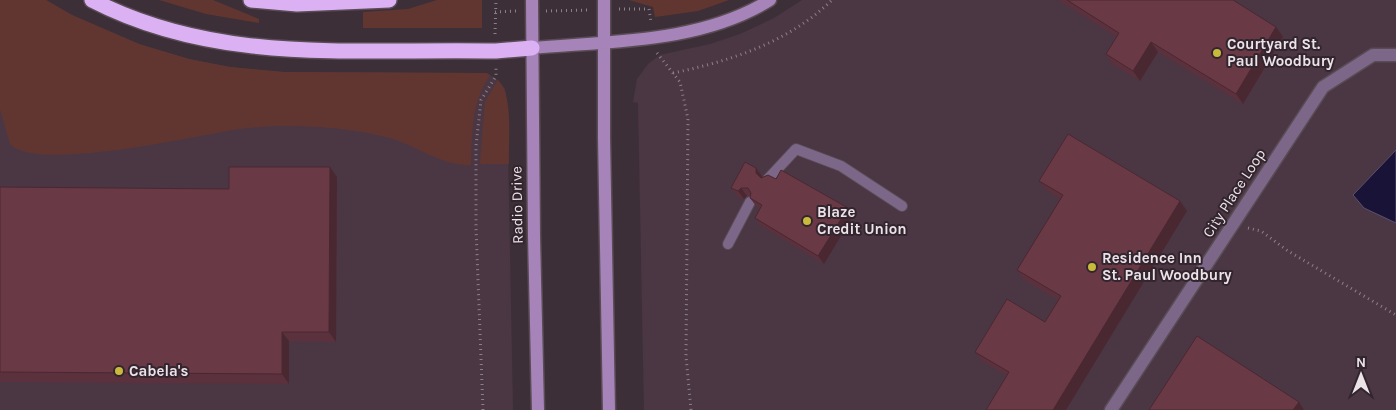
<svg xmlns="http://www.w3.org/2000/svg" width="1396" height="410" font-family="Karla,sans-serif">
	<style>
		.built { fill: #4b3744 }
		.green { fill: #623630 }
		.water { fill: #1a1338; stroke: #59516d }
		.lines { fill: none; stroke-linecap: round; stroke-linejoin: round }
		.service-casing { stroke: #594c54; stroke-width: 12 }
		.minor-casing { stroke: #594c54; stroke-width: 15 }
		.secondary-casing { stroke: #594c54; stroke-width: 15 }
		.motorway-casing { stroke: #594c54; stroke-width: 18 }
		.path { stroke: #8d8189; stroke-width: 3; stroke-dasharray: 1 4; stroke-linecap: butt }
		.service { stroke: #7d6789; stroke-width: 10 }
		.minor { stroke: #7d6789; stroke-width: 12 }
		.secondary { stroke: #a683b9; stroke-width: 12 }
		.motorway { stroke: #dcb1f4; stroke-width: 15 }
		.wall { fill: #5a313c }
		.shaded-wall { fill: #4a2831 }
		.building { fill: #693946; stroke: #4a2831 }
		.poi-dot { fill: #c8bb3b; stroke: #33252e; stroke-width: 2 }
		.labels { text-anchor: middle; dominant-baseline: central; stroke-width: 4; stroke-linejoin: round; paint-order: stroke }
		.poi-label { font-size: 15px; font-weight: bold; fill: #ece3e9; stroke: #33252e; text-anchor: start }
		.street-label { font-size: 15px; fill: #ece3e9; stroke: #33252e }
	</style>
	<rect width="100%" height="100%" fill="#3d2f38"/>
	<g class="built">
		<polygon points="0,0 46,0 72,15 139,44 189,59 230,67 284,72 482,73 490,75 498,80 505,89 507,101 513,410 0,410"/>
		<polygon points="802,0 1396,0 1396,410 644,410 638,103 633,102 637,79 648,64 660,55 710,44 740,34 774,18"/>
	</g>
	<g class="green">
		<path d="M 0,0 L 46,0 L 72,15 L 139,44 L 189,59 L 230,67 L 284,72 L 487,73 L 490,75 C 471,103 472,132 471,165 C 441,166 418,146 390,138 C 346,126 284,123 239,129 C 198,135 37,173 10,144 L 0,109 Z"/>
		<polygon points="159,0 213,0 259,19 259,23 206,14"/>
		<polygon points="437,0 482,0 482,28 363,28 363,12 408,9"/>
		<polygon points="629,0 729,0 698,11 655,17 653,7"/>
		<path d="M 498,80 C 514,96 508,141 509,164 L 480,164 L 485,102 Z"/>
	</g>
	<polygon class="water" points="1396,150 1396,223 1364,208 1353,195"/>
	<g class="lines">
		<g class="service-casing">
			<g id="service">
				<polyline points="768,179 796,149 841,166 902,206"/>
				<polyline points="728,244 750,202"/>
			</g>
		</g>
		<g class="minor-casing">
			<polyline id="minor" points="1111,410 1323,87 1373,55 1396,55"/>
		</g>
		<g class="secondary-casing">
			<g id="secondary">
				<polyline points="532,0 534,236 538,410"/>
				<polyline points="604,0 604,138 609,410"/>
				<path d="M 532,48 C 611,41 701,43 770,0"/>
			</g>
		</g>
		<g class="motorway-casing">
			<g id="motorway">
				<path d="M 92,0 C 220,66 357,48 496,51 L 532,48"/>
				<polyline points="251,0 297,4 389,0"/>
			</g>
		</g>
		<g class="path">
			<polyline points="619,9 649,9 651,22"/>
			<polyline points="546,11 590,10"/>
			<polyline points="495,12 517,11"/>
			<polyline points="495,34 496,0"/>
			<polyline points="657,53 680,82 688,119 686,356 691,410"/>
			<path d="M 673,73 C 731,61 789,42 832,0"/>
			<polyline points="1248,228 1261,231 1288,251 1396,315"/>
			<polyline points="483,410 476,228 476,146 481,100 496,76 496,68"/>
		</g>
		<use href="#service" class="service"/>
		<use href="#minor" class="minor"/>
		<use href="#secondary" class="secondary"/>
		<use href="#motorway" class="motorway"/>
	</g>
	<g class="wall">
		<polygon points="1058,0 1233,0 1276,27 1283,37 1243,104 1158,52 1140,81 1112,64 1106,54 1117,37"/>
		<polygon points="762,176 762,177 776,179 848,208 853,216 824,264 761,226 755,218 760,208 756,206 750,198 750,196 747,196 744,199 737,196 731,188"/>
		<polygon points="337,177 336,342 289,341 289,384 0,382 0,187 229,189"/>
		<polygon points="1039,181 1180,201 1187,211 1007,376 982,361 975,352 1045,322 1058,300 1024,280 1017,270 1060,199 1046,190"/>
	</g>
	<g class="shaded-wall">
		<polygon points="1276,27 1283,37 1243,104 1236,94"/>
		<polygon points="1151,42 1158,52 1140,81 1133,71"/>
		<polygon points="330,167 337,177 336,342 329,332"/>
		<polygon points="756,168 762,176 762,181 756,173"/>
		<polygon points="741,188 747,196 744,199 738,191"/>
		<polygon points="1180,201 1187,211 1066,410 1053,410"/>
		<polygon points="848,208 853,216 824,264 818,256"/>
		<polygon points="282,332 289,341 289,384 282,374"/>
		<polygon points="1299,402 1304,410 1293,410"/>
	</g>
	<g class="building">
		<polygon points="1067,0 1233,0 1276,27 1236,94 1151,42 1133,71 1106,54 1119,33"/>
		<polygon points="1068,134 1180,201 1053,410 986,410 1009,372 975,352 1007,299 1045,322 1061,296 1017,270 1063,195 1039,181"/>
		<polygon points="745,162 756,168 756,173 761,178 768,175 776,179 781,170 848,208 818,256 755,218 762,205 750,198 751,193 748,188 741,188 738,191 731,188"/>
		<polygon points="229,167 330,167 329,332 282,332 282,374 0,372 0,187 229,189"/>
		<polygon points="1197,336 1299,402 1293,410 1149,410"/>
	</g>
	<g class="poi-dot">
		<circle cx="1217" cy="53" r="5"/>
		<circle cx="807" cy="221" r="5"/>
		<circle cx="1092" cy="267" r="5"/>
		<circle cx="119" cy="371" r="5"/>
	</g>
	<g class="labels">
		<g class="poi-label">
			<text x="1227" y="44">Courtyard St.<tspan x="1227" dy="17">Paul Woodbury</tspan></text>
			<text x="817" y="212">Blaze<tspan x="817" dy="17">Credit Union</tspan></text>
			<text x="1102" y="258">Residence Inn<tspan x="1102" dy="17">St. Paul Woodbury</tspan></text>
			<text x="129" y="371">Cabela's</text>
		</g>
		<g class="street-label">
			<text transform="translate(1234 193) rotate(-57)">City Place Loop</text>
			<text transform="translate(517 205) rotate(-91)">Radio Drive</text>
		</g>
	</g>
	<g transform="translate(1361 375)" stroke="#33252e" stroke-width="4" paint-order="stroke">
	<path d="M0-4L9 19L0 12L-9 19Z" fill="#ece3e9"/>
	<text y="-8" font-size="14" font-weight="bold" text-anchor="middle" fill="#ece3e9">N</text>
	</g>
</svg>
